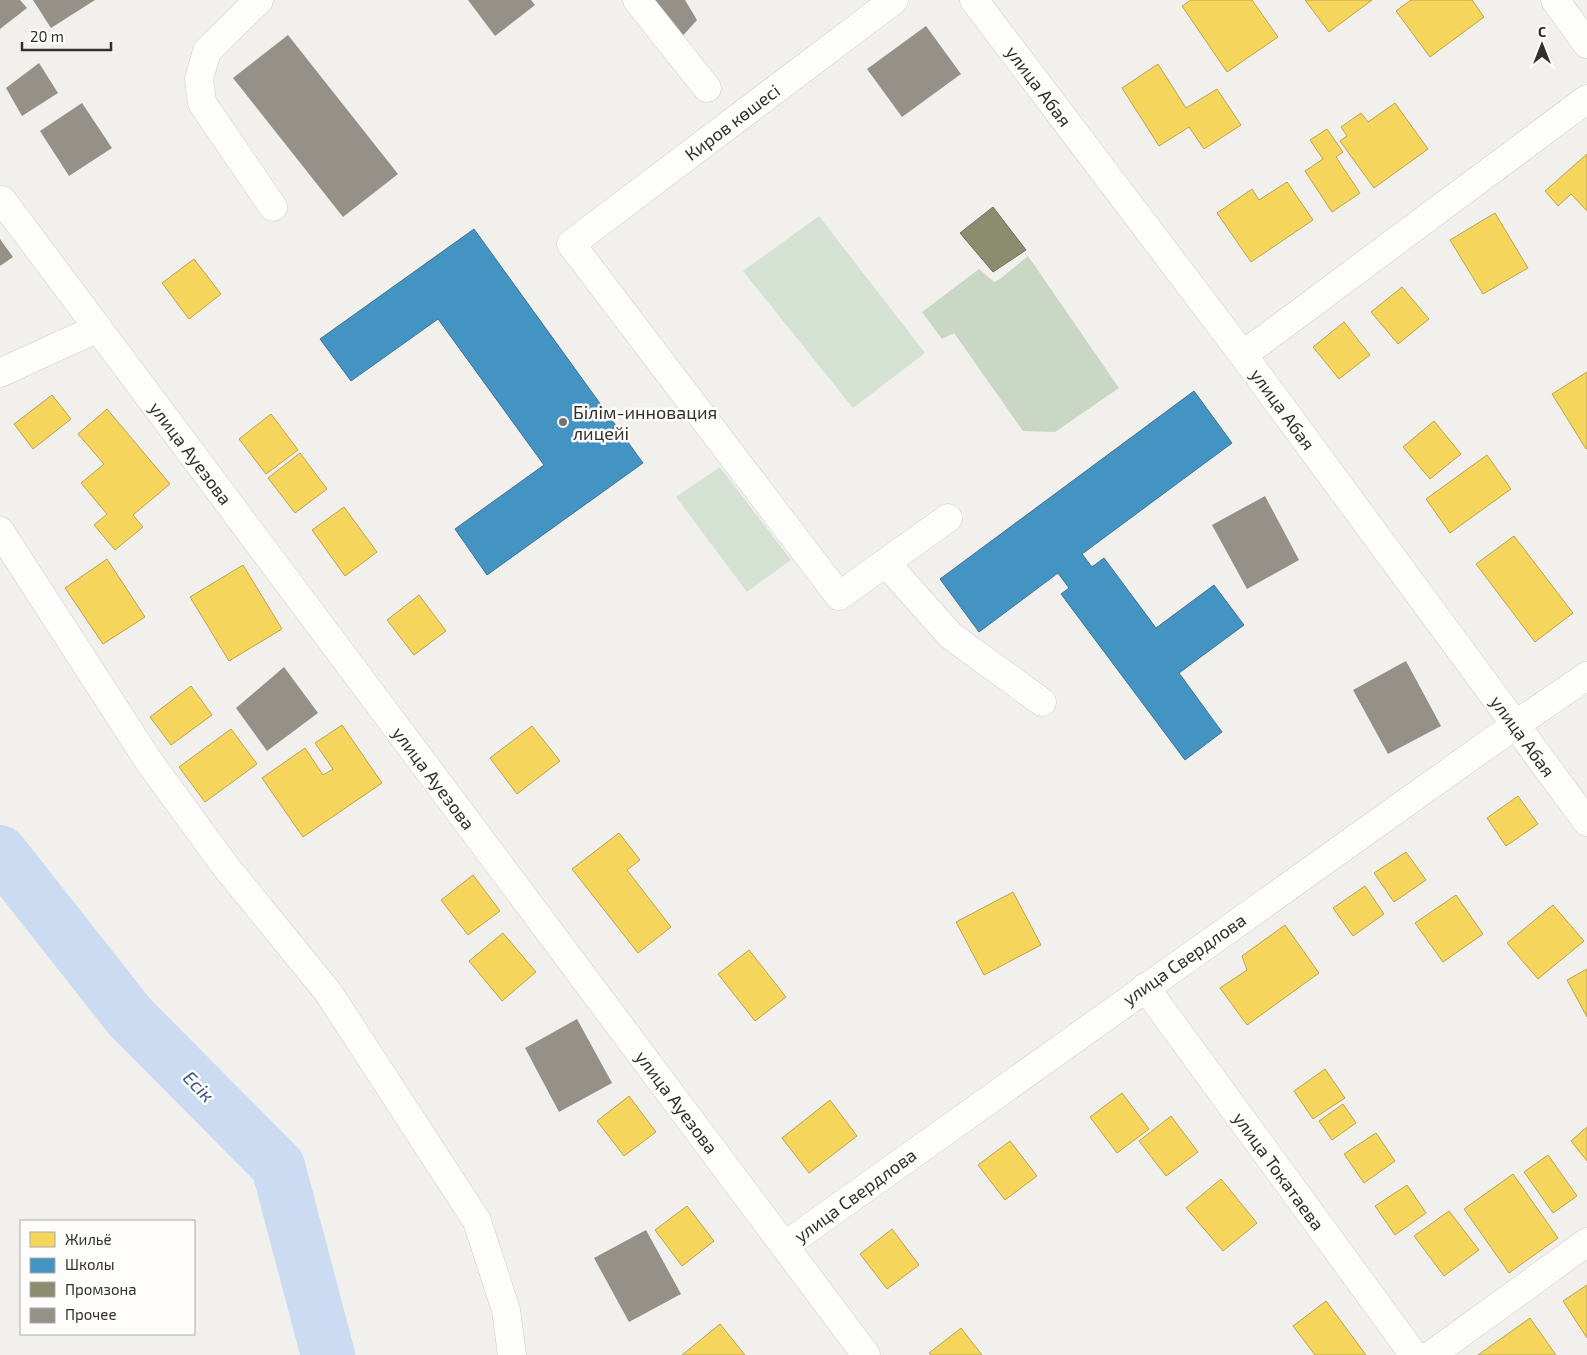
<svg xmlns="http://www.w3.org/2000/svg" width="1587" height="1355" font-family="'Exo 2',sans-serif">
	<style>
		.green { fill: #d5e1d2 }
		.forest { fill: #c9d7c4 }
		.homes { fill: #f6d55c; stroke: #bba44e }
		.schools { fill: #4393c3; stroke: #3e7596 }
		.industry { fill: #8c8c6e; stroke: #71705b }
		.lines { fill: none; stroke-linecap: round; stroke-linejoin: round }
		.river { stroke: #cbdbf2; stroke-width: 54 }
		.building { fill: #959088 }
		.minor-casing { stroke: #cfcdcb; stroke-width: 29 }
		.minor { stroke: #fdfdfc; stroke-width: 28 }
		.poi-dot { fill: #757371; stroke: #fffdfb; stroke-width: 2 }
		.labels { text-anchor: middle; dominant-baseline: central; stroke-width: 5; stroke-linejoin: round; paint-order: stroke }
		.street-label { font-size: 18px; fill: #31302e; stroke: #fffdfb }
		.poi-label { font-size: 18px; fill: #31302e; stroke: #fffdfb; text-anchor: start }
		.water-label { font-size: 19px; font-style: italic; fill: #365684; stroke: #fffdfb }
	</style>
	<rect width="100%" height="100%" fill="#f2f0ed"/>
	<g class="green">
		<polygon points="819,216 925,353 853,408 743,271"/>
		<polygon points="720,467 791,560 747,592 676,497"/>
	</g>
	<polygon class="forest" points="1028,256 1119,388 1055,432 1023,431 954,333 942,339 922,312 979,269 994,282 1000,279"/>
	<g class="homes">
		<polygon points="1191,0 1252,0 1278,37 1227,72 1182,6"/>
		<polygon points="1305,0 1372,0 1329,32"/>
		<polygon points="1411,0 1472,0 1484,17 1430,57 1396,11"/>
		<polygon points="1158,64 1186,108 1217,89 1241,125 1204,149 1189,127 1159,146 1122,88"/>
		<polygon points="1395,103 1428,149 1374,188 1340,141 1347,136 1341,127 1361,113 1368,122"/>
		<polygon points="1327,129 1343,152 1336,157 1360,193 1332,212 1305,171 1323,159 1310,140"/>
		<polygon points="1587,154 1587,211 1571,194 1558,206 1545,191"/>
		<polygon points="1287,182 1313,220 1251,262 1217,213 1252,189 1259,200"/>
		<polygon points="1495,213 1528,268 1483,294 1450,240"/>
		<polygon points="194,259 221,294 189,319 162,283"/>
		<polygon points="1402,287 1429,319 1398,344 1371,312"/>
		<polygon points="1344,322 1370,355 1339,379 1313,347"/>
		<polygon points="1587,372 1587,448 1586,449 1552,394"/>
		<polygon points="52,395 71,419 33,449 14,424"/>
		<polygon points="107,409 170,484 133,515 143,527 115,550 94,525 107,514 81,483 104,464 78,434"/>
		<polygon points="271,414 298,450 266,474 239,439"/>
		<polygon points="1434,421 1461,454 1430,479 1403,447"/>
		<polygon points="300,453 327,489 295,513 268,478"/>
		<polygon points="1487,455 1511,489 1450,533 1426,499"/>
		<polygon points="344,507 377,552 345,576 312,530"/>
		<polygon points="1514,536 1573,613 1535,642 1476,564"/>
		<polygon points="107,559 145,617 103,644 65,588"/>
		<polygon points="243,565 282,629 229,661 190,597"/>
		<polygon points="419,595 446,631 414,655 387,620"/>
		<polygon points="191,686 212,715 171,745 150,717"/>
		<polygon points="342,725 382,783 303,837 262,778 305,748 323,775 333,769 315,743"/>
		<polygon points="532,726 560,761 517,794 490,758"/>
		<polygon points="231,729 257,764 205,802 179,767"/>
		<polygon points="1518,796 1538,824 1506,846 1487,818"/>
		<polygon points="619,833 640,860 627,870 671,927 638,953 572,869"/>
		<polygon points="1406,852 1426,880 1394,902 1374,873"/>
		<polygon points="473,875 500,911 468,935 441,900"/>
		<polygon points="1365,886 1384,914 1353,936 1333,908"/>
		<polygon points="1013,892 1041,945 984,975 956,922"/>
		<polygon points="1456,895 1483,934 1443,962 1415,923"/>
		<polygon points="1553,905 1584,941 1538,979 1507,943"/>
		<polygon points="1285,925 1319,973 1247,1025 1220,988 1247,970 1242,956"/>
		<polygon points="503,933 536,972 502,1001 469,961"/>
		<polygon points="749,950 786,997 755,1021 718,974"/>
		<polygon points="1587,969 1587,1017 1567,980"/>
		<polygon points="1325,1069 1345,1098 1313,1119 1294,1091"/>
		<polygon points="1122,1093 1149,1129 1117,1153 1090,1117"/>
		<polygon points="629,1096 656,1132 624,1156 597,1121"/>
		<polygon points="830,1100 857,1136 809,1173 782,1138"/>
		<polygon points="1343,1104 1356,1123 1332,1140 1319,1121"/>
		<polygon points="1171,1116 1198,1152 1166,1176 1139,1141"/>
		<polygon points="1587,1127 1587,1161 1571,1141"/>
		<polygon points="1376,1133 1395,1161 1364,1183 1344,1154"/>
		<polygon points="1010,1141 1037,1176 1005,1200 978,1165"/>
		<polygon points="1548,1155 1577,1196 1553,1213 1524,1172"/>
		<polygon points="1513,1174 1558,1238 1509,1273 1464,1209"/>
		<polygon points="1221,1179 1257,1223 1223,1251 1186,1208"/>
		<polygon points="1407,1185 1426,1213 1395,1235 1375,1206"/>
		<polygon points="687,1206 714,1241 682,1266 655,1230"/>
		<polygon points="1449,1211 1479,1250 1444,1276 1414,1236"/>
		<polygon points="892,1229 919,1265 887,1289 860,1254"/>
		<polygon points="1587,1285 1587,1338 1563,1301"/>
		<polygon points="1326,1301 1366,1355 1315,1355 1293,1326"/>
		<polygon points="1530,1318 1556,1355 1478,1355"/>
		<polygon points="720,1324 745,1355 682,1355"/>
		<polygon points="961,1328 982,1355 931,1355 929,1353"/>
	</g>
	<g class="schools">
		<polygon points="474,229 643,463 487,575 455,529 544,465 438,319 351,381 320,339"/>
		<polygon points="1194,391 1232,443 1082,554 1092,567 1104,558 1156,628 1214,585 1244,625 1179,673 1222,732 1185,760 1061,594 1069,588 1058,573 979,632 940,579"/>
	</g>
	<polygon class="industry" points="993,207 1026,250 993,272 960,233"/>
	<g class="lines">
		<polyline class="river" points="0,852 130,1017 278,1166 328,1355"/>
	</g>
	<g class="building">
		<polygon points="0,0 20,0 27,8 0,29"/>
		<polygon points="33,0 95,0 51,28"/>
		<polygon points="468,0 531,0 535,5 495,36"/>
		<polygon points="655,0 685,0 697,20 679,40"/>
		<polygon points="926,26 961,74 902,117 867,69"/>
		<polygon points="288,35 398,174 343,217 233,78"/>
		<polygon points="39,63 58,93 22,116 6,88"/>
		<polygon points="82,103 112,148 69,176 40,131"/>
		<polygon points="0,239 13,257 0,266"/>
		<polygon points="1265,496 1299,560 1247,589 1212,525"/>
		<polygon points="1406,661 1441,726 1388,754 1353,690"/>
		<polygon points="284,667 318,713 267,751 236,708"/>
		<polygon points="577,1019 612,1083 559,1112 525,1048"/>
		<polygon points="646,1230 681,1294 629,1322 594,1258"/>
	</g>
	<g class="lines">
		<g class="minor-casing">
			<g id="minor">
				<polyline points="259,0 207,51 199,79 202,103 273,207"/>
				<polyline points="637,0 707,88"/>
				<polyline points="894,0 571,244 839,596 948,518"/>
				<polyline points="974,0 1243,355 1587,822"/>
				<polyline points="1555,0 1587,44"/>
				<polyline points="2,200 866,1355"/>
				<polyline points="1243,355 1587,99"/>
				<polyline points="0,373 98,328"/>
				<polyline points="0,531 150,763 226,867 328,992 477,1221 506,1310 512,1355"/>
				<polyline points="886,563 951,636 1042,702"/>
				<polyline points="1145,987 1414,1355"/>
				<polyline points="784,1246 1515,725 1587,676"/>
				<polyline points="1431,1355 1587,1242"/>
			</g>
		</g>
		<use href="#minor" class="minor"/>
	</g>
	<circle class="poi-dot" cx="563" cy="422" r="5"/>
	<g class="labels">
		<g class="street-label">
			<text transform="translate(1039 86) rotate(53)">улица Абая</text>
			<text transform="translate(732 122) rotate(-37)">Киров көшесі</text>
			<text transform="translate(1283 409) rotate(54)">улица Абая</text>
			<text transform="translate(191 453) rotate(53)">улица Ауезова</text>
			<text transform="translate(1523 736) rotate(54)">улица Абая</text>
			<text transform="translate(434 778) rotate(53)">улица Ауезова</text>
			<text transform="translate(1184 959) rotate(-35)">улица Свердлова</text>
			<text transform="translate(677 1102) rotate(53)">улица Ауезова</text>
			<text transform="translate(1279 1171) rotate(54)">улица Токатаева</text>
			<text transform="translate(855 1195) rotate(-36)">улица Свердлова</text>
		</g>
		<g class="poi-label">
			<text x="573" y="412">Білім-инновация<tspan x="573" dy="21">лицейі</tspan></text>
		</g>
		<g class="water-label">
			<text transform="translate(199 1086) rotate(45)">Есік</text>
		</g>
	</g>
	<rect x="20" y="1220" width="175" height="115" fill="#fffdfb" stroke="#adaba9"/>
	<rect x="30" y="1232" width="25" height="15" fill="#f6d55c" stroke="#adaba9"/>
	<text x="65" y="1245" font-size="15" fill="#31302e">Жильё</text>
	<rect x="30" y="1258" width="25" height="15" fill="#4393c3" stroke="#adaba9"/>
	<text x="65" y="1270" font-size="15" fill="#31302e">Школы</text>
	<rect x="30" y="1282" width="25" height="15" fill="#8c8c6e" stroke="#adaba9"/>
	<text x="65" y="1295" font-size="15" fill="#31302e">Промзона</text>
	<rect x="30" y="1308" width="25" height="15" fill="#959088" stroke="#adaba9"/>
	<text x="65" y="1320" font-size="15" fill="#31302e">Прочее</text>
	<g transform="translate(1542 45)" stroke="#fffdfb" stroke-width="4" paint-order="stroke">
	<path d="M0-4L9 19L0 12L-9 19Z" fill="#31302e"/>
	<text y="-8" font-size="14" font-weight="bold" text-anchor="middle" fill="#31302e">С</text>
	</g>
	<path d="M22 42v8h89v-8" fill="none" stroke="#31302e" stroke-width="2.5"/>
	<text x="30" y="42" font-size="15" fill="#31302e" stroke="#fffdfb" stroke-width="4" paint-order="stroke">20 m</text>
</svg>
